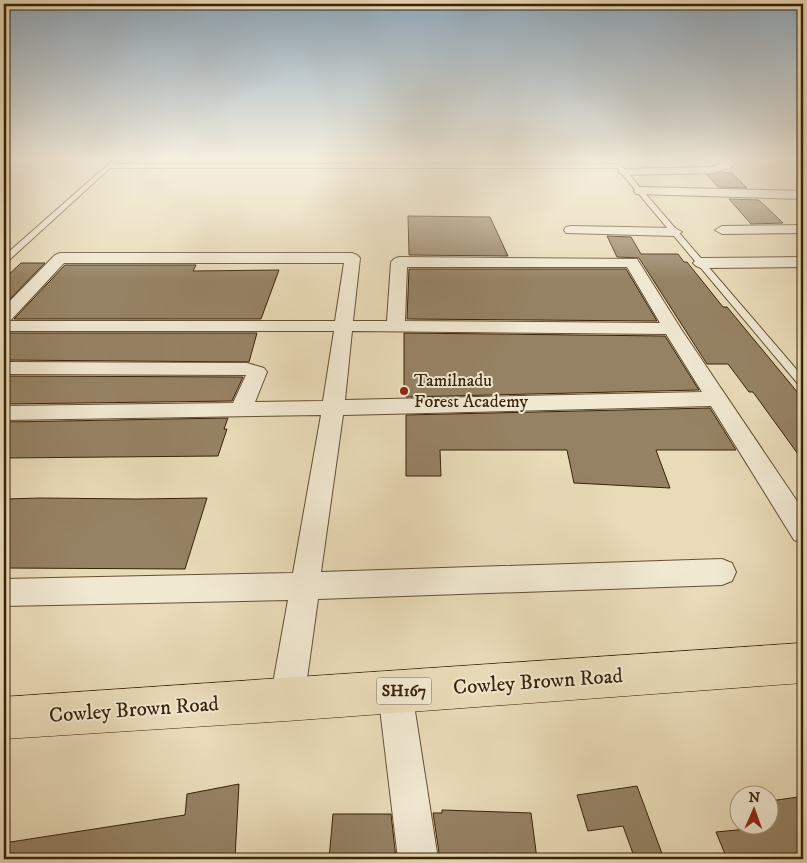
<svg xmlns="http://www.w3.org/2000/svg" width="807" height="863" font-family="'IM FELL DW Pica',serif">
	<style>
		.building { fill: #958264; stroke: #392208 }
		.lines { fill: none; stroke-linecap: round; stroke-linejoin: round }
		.service-casing { stroke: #655034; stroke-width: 2 }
		.minor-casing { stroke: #655034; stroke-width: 2 }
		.primary-casing { stroke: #392208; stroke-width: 1 }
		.service { fill: #f1e8d1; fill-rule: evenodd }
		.minor { fill: #f1e8d1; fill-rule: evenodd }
		.primary { fill: #e9dbb8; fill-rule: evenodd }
		.poi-dot { fill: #8f2418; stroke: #f1e8d1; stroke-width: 2 }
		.labels { text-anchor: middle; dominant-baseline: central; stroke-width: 4; stroke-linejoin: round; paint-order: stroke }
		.shield { fill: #f1e8d1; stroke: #705d44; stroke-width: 1 }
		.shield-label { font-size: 16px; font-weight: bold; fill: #392208 }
		.poi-label { font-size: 18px; fill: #392208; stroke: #f1e8d1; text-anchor: start }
		.near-street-label { font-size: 21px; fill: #392208; stroke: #f1e8d1 }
	</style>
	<rect width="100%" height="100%" fill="#e9dbb8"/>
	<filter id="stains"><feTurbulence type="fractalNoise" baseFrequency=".004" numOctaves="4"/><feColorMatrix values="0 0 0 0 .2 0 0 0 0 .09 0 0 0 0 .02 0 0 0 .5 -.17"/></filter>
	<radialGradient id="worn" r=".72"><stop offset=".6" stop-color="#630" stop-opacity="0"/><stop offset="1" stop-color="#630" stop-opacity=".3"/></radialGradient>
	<g class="building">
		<polygon points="721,172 732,173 747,188 718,187 707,175"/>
		<polygon points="729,199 759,200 783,223 751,224"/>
		<polygon points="408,216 490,217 508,256 409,255"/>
		<polygon points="607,236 631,237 641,254 678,254 684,262 687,262 723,307 727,307 803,399 803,461 753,392 749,392 728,364 707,364 639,258 617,257"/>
		<polygon points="21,263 45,263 4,305 4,279"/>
		<polygon points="65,265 196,265 193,271 279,270 261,319 14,319"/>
		<polygon points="409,269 626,269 657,321 407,319"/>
		<polygon points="4,333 257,333 249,362 4,360"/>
		<polygon points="404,333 665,336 699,390 406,397 406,390 404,390"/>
		<polygon points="4,376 243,377 232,401 4,404"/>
		<polygon points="710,408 736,450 656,450 670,488 574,483 567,450 440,450 441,476 406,476 406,415"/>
		<polygon points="228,418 224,429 227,429 218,456 4,458 4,422"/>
		<polygon points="41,498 137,499 207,498 185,569 4,568 4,499"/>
		<polygon points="239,784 235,858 225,859 4,859 4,843 185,815 187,794"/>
		<polygon points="637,786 664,859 635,859 623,826 588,831 577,795"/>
		<polygon points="798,797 803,807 803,859 727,859 716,832 758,828 757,826 770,826 770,801"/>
		<polygon points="442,810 531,813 537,859 440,859 433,813 442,813"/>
		<polygon points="333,814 391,814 396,859 329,859"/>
	</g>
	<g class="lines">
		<g class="service-casing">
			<polygon id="service" points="113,160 117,161 114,164 620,164 803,377 803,386 799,385 617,168 110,168 7,262 4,262 4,256"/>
		</g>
		<g class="minor-casing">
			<g id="minor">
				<polygon points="354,160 364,160 362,168 354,168 352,166"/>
				<polygon points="722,160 732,160 734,165 732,167 713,173 624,175 618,172 624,169 712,167 722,163"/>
				<polygon points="640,187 803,191 803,199 636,194 634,191"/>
				<polygon points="803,225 803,233 722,234 715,230 722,226"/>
				<polygon points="571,226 675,228 682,232 675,236 566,233 564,230 566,227"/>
				<path d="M 60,253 L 352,253 L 357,255 L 360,258 L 353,321 L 387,321 L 391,262 L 394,259 L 399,257 L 637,259 L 681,329 L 803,510 L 803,543 L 794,540 L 711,406 L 343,415 L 321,572 L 722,559 L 732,563 L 736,572 L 732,581 L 722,585 L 318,599 L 304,700 L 299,712 L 287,717 L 275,712 L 270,700 L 288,600 L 4,606 L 4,579 L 293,573 L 321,415 L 4,420 L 4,406 L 233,403 L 246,375 L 4,374 L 4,362 L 247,363 L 264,368 L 267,372 L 255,402 L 323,401 L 334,331 L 4,331 L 4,307 L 55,255 ZM 64,263 L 344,263 L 335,321 L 10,321 ZM 407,267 L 627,267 L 660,323 L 405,321 ZM 352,331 L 666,334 L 702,392 L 345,400 Z"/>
				<polygon points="803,257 803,267 701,268 696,266 693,263 696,260 701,258"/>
				<polygon points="395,675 407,680 412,692 438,859 398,859 378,692 383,680"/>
			</g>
		</g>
		<g class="primary-casing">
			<polygon id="primary" points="803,643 803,683 287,721 4,739 4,697"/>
		</g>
		<use href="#service" class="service"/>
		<use href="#minor" class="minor"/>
		<use href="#primary" class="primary"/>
	</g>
	<linearGradient id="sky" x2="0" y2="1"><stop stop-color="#90aabd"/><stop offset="0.57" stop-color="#f5efdf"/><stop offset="1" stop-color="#f5efdf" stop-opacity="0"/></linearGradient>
	<rect width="807" height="280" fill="url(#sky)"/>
	<circle class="poi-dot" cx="404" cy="391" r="5"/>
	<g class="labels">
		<rect class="shield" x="376.5" y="677.5" width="55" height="27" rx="4"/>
		<g class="shield-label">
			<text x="404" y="691">SH167</text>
		</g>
		<g class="poi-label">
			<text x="414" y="381">Tamilnadu<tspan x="414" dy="21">Forest Academy</tspan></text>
		</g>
		<g class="near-street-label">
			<text transform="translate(538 682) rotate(-4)">Cowley Brown Road</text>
			<text transform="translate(134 710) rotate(-4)">Cowley Brown Road</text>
		</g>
	</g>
	<rect width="807" height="863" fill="none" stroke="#e9dbb8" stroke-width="20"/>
	<rect x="5" y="5" width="797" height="853" fill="none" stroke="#392208" stroke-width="2.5"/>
	<rect x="10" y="10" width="787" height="843" fill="none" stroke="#392208"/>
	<g transform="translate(754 810) rotate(2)"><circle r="24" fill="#f1e8d1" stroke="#a79981"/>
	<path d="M0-4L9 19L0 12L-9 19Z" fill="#8f2418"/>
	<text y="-8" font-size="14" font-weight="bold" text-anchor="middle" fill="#392208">N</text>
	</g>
	<rect width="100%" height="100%" filter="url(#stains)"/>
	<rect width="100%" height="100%" fill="url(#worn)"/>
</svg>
